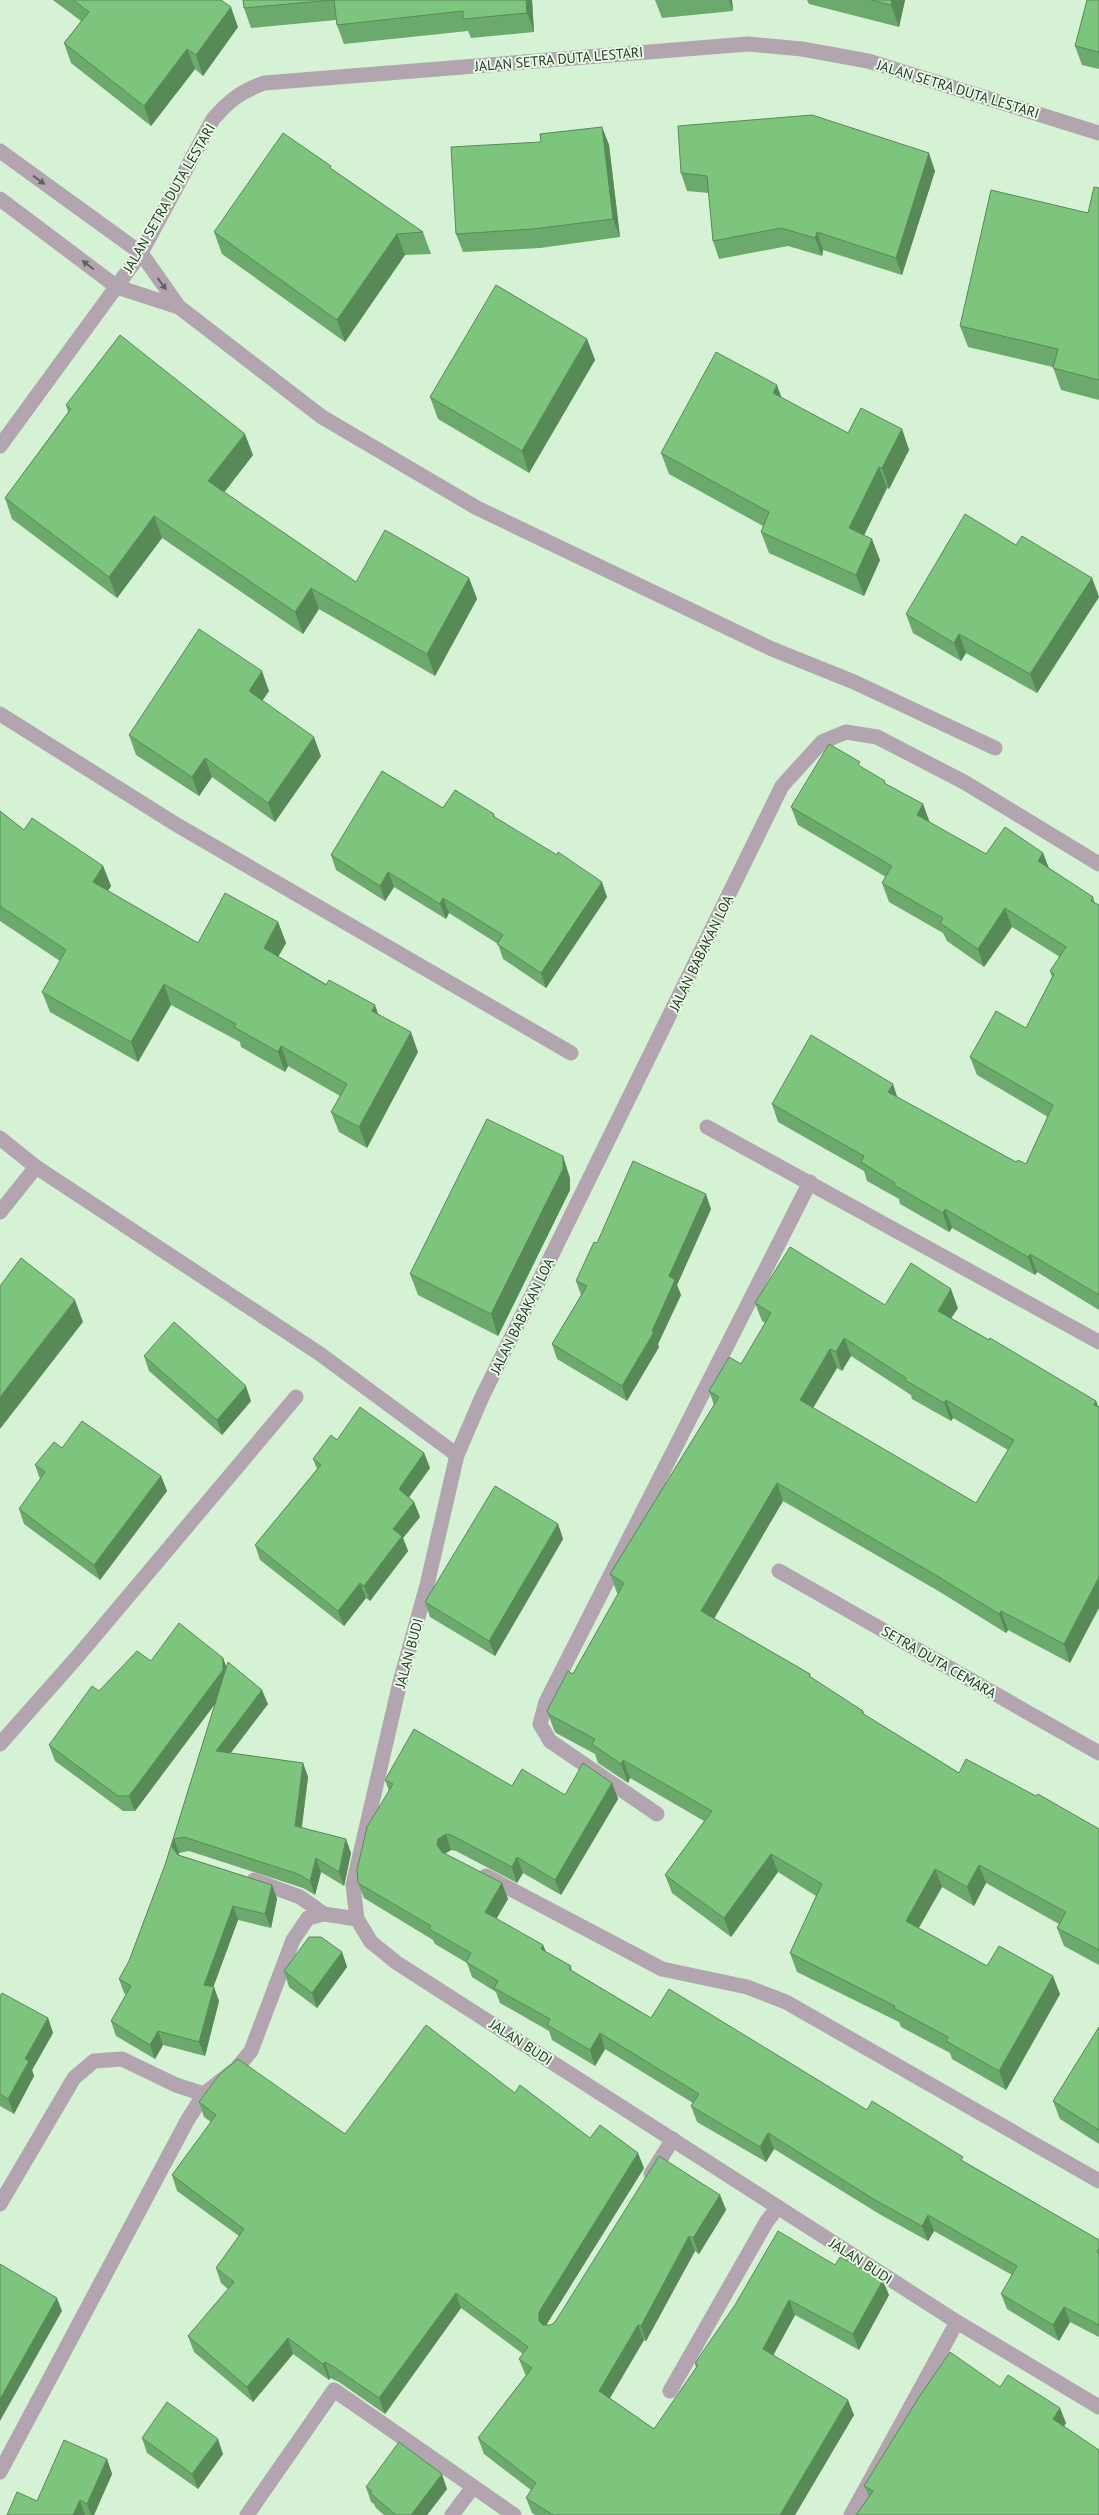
<svg xmlns="http://www.w3.org/2000/svg" width="1099" height="2515" font-family="'PT Sans',sans-serif">
	<style>
		.lines { fill: none; stroke-linecap: round; stroke-linejoin: round }
		.street { stroke: #b3a5b0; stroke-width: 15 }
		.wall { fill: #6ca96c; fill-rule: evenodd }
		.shaded-wall { fill: #588a58 }
		.building { fill: #7dc57d; stroke: #588a58; fill-rule: evenodd }
		.oneway { fill: #616260 }
		.labels { text-anchor: middle; dominant-baseline: central; stroke-width: 4; stroke-linejoin: round; paint-order: stroke }
		.street-label { font-size: 14px; fill: #2b362b; stroke: #e7fee6 }
	</style>
	<rect width="100%" height="100%" fill="#d6f2d5"/>
	<g class="lines">
		<g class="street">
			<polyline points="0,151 141,253 179,307 322,417 477,508 772,649 854,682 995,748"/>
			<polyline points="0,199 117,287 179,307"/>
			<path d="M 0,446 L 141,253 L 213,119 C 230,100 240,92 264,83 L 748,44 L 802,49 L 868,61 L 1099,133"/>
			<polyline points="0,714 177,825 571,1053"/>
			<polyline points="1099,864 964,782 877,737 846,732 822,742 782,786 482,1397 457,1455 427,1585 400,1682 353,1885 357,1919 371,1942 397,1963 957,2322 1099,2407"/>
			<polyline points="707,1127 1099,1342"/>
			<polyline points="0,1138 36,1167 320,1354 457,1455"/>
			<polyline points="0,1212 36,1167"/>
			<polyline points="779,1571 1099,1753"/>
			<polyline points="0,1744 78,1656 296,1397"/>
			<polyline points="657,1814 550,1741 540,1724 546,1702 810,1182"/>
			<polyline points="486,1876 662,1969 747,1987 786,2002 1099,2181"/>
			<polyline points="254,1880 300,1897 324,1914"/>
			<polyline points="651,2174 673,2139"/>
			<polyline points="0,2204 74,2078 94,2061 122,2059 176,2085 204,2094"/>
			<polyline points="670,2391 767,2221 778,2207"/>
			<polyline points="0,2472 187,2121 204,2094 236,2069 251,2051 293,1940 308,1918 324,1914 357,1919"/>
			<polyline points="247,2515 334,2390 514,2515"/>
			<polyline points="452,2515 473,2487"/>
			<polyline points="851,2515 957,2322"/>
		</g>
	</g>
	<g class="wall">
		<polygon points="53,0 221,0 238,27 203,76 195,69 151,126 71,63 64,43 81,21"/>
		<polygon points="243,0 532,0 534,32 471,38 468,31 344,44 337,25 336,20 251,28 244,8"/>
		<polygon points="655,0 732,0 733,11 662,18"/>
		<polygon points="807,0 905,0 899,27 809,4"/>
		<polygon points="1099,0 1099,69 1082,65 1075,46"/>
		<polygon points="602,127 609,145 620,237 540,248 463,252 456,234 541,142"/>
		<polygon points="332,169 423,232 431,254 405,255 345,342 222,254 214,232"/>
		<polygon points="935,171 902,275 823,250 822,256 788,246 719,259 713,241 709,193 687,191 681,173"/>
		<polygon points="1099,188 1099,400 1061,390 1053,367 968,347 960,326 1088,213"/>
		<polygon points="587,339 595,360 529,473 438,419 430,397"/>
		<polygon points="782,398 848,433 902,429 909,450 889,489 887,488 864,535 880,560 864,596 769,553 761,532 763,526 669,474 661,453"/>
		<polygon points="66,405 253,455 224,492 356,582 469,578 477,599 435,676 319,609 303,634 162,538 117,598 12,519 5,498 68,412"/>
		<polygon points="1016,545 1092,578 1099,597 1037,693 966,653 961,661 913,633 906,614"/>
		<polygon points="269,691 262,700 321,756 275,822 212,777 199,796 136,755 129,735"/>
		<polygon points="861,767 886,784 923,804 929,822 986,854 1043,853 1049,869 1093,897 1095,903 1099,905 1099,1310 1037,1272 1035,1275 952,1228 949,1232 900,1204 899,1199 867,1181 864,1171 778,1122 772,1104 897,1097 1016,1162 1026,1164 1048,1117 977,1075 970,1057 1026,1028 1052,977 1050,971 1060,957 1012,927 984,967 947,941 943,933 889,902 882,883 886,877 798,825 791,807"/>
		<polygon points="443,808 494,814 495,818 607,897 546,988 503,959 498,944 449,913 446,919 394,887 385,901 336,870 331,855"/>
		<polygon points="0,811 24,830 103,866 111,886 108,891 198,943 278,922 286,943 278,956 378,1014 418,1052 367,1148 339,1132 331,1112 340,1096 288,1066 285,1072 241,1047 240,1042 171,1005 138,1062 50,1012 42,992 60,961 0,921"/>
		<polygon points="570,1178 570,1190 498,1336 418,1295 410,1274"/>
		<polygon points="711,1209 677,1285 681,1295 658,1344 659,1347 627,1401 557,1359 552,1344 581,1295 576,1281 597,1243"/>
		<path d="M 755,1303 L 885,1305 L 958,1308 L 951,1318 L 1096,1401 L 1098,1407 L 1070,1663 L 1008,1630 L 1006,1633 L 940,1592 L 783,1501 L 714,1618 L 810,1674 L 811,1678 L 863,1711 L 865,1715 L 959,1773 L 1036,1796 L 1099,1829 L 1099,1965 L 1064,1946 L 1057,1928 L 1059,1924 L 986,1883 L 974,1906 L 942,1887 L 919,1928 L 987,1966 L 1060,1994 L 1006,2090 L 952,2059 L 950,2053 L 901,2027 L 899,2022 L 797,1972 L 790,1953 L 816,1896 L 778,1872 L 731,1937 L 672,1893 L 665,1875 L 704,1821 L 630,1778 L 628,1783 L 598,1763 L 595,1754 L 556,1733 L 554,1730 L 547,1711 L 573,1674 L 618,1594 L 617,1593 L 610,1574 L 714,1405 L 709,1391 L 741,1364 L 765,1323 L 762,1321 ZM 851,1356 L 911,1395 L 912,1399 L 951,1421 L 953,1418 L 1008,1450 L 976,1503 L 813,1408 L 837,1368 L 842,1371 Z"/>
		<polygon points="144,1356 251,1401 222,1435 149,1371"/>
		<polygon points="337,1440 424,1453 430,1468 409,1497 414,1502 420,1517 403,1538 408,1551 370,1601 366,1598 344,1626 260,1560 255,1545 317,1469 313,1459"/>
		<polygon points="35,1465 161,1476 167,1491 100,1580 24,1524 19,1509 40,1479"/>
		<polygon points="558,1524 563,1539 495,1656 430,1617 425,1602"/>
		<polygon points="223,1658 226,1667 268,1704 230,1753 303,1763 308,1777 302,1827 351,1853 344,1886 321,1872 315,1895 303,1888 189,1851 179,1853 179,1855 272,1885 277,1899 271,1928 238,1920 213,1987 219,2001 205,2056 163,2045 155,2059 116,2036 111,2021 126,1994 124,1993 119,1979 129,1961 165,1865 215,1704 135,1811 123,1811 55,1761 49,1745 99,1691 151,1661"/>
		<polygon points="385,1780 512,1786 565,1795 612,1783 618,1799 561,1895 523,1873 517,1883 456,1851 451,1850 445,1854 508,1899 496,1919 543,1945 546,1952 571,1966 572,1971 651,2018 867,2110 965,2162 1099,2240 1099,2337 1070,2322 1059,2341 1007,2309 1001,2294 1012,2275 934,2231 928,2241 881,2215 774,2149 766,2162 697,2122 691,2106 693,2103 605,2049 595,2066 552,2040 549,2031 500,2003 496,1992 472,1977 467,1963 435,1944 433,1940 364,1898 358,1883 389,1791"/>
		<polygon points="342,1952 347,1967 317,2008 289,1987 284,1971"/>
		<polygon points="0,1996 48,2018 53,2033 32,2070 34,2076 14,2114 0,2106"/>
		<polygon points="1099,2027 1099,2144 1060,2119 1053,2101"/>
		<polygon points="515,2093 590,2138 644,2168 546,2325 551,2325 720,2195 726,2210 699,2254 695,2251 646,2341 644,2340 610,2398 654,2429 696,2368 695,2363 835,2265 889,2295 859,2350 795,2315 773,2355 854,2415 795,2515 535,2515 532,2513 526,2498 531,2490 484,2454 478,2438 526,2375 525,2374 519,2359 523,2354 461,2308 385,2414 339,2382 330,2378 329,2380 293,2354 253,2402 194,2352 188,2336 228,2289 221,2283 216,2268 239,2236 177,2191 172,2175 211,2122 204,2117 199,2102 345,2134"/>
		<polygon points="1000,2387 1066,2423 1064,2426 869,2497 864,2486"/>
		<polygon points="142,2438 223,2454 198,2489 147,2453"/>
		<polygon points="107,2459 112,2474 94,2515 7,2515 37,2501"/>
		<polygon points="366,2487 447,2489 427,2515 384,2515 376,2508 374,2504 371,2502"/>
	</g>
	<g class="shaded-wall">
		<polygon points="526,0 532,0 534,32 527,13"/>
		<polygon points="729,0 732,0 733,11"/>
		<polygon points="892,0 905,0 899,27 891,5"/>
		<polygon points="231,7 238,27 203,76 196,55"/>
		<polygon points="187,49 195,69 151,126 144,106"/>
		<polygon points="602,127 609,145 620,237 613,219"/>
		<polygon points="929,153 935,171 902,275 896,258"/>
		<polygon points="817,232 823,250 822,256 815,238"/>
		<polygon points="397,234 405,255 345,342 337,320"/>
		<polygon points="587,339 595,360 529,473 522,451"/>
		<polygon points="777,385 785,407 773,393"/>
		<polygon points="902,429 909,450 889,489 882,468"/>
		<polygon points="245,434 253,455 216,503 208,481"/>
		<polygon points="879,467 887,488 857,550 849,528"/>
		<polygon points="154,516 162,538 117,598 109,577"/>
		<polygon points="872,539 880,560 864,596 856,575"/>
		<polygon points="469,578 477,599 435,676 427,654"/>
		<polygon points="1092,578 1099,597 1037,693 1030,674"/>
		<polygon points="311,588 319,609 303,634 295,612"/>
		<polygon points="959,634 966,653 961,661 954,643"/>
		<polygon points="262,671 269,691 256,710 249,691"/>
		<polygon points="314,737 321,756 275,822 268,803"/>
		<polygon points="205,758 212,777 199,796 192,777"/>
		<polygon points="923,804 930,823 917,815"/>
		<polygon points="1043,853 1050,871 1038,861"/>
		<polygon points="103,866 111,886 100,902 93,882"/>
		<polygon points="388,872 394,887 385,901 380,886"/>
		<polygon points="602,882 607,897 546,988 541,973"/>
		<polygon points="443,898 449,913 446,919 440,904"/>
		<polygon points="1005,908 1012,927 984,967 978,949"/>
		<polygon points="278,922 286,943 272,968 264,948"/>
		<polygon points="164,984 171,1005 138,1062 131,1042"/>
		<polygon points="375,1005 382,1025 372,1011"/>
		<polygon points="411,1032 418,1052 367,1148 359,1127"/>
		<polygon points="281,1046 288,1066 285,1072 278,1052"/>
		<polygon points="893,1084 899,1102 888,1092"/>
		<polygon points="563,1156 570,1178 570,1190 498,1336 491,1314"/>
		<polygon points="706,1194 711,1209 677,1285 681,1295 658,1344 659,1347 627,1401 622,1386 652,1331 669,1276"/>
		<polygon points="945,1209 952,1228 949,1232 943,1213"/>
		<polygon points="1030,1254 1037,1272 1035,1275 1028,1257"/>
		<polygon points="951,1289 958,1308 944,1329 938,1311"/>
		<polygon points="75,1300 83,1322 0,1429 0,1397"/>
		<polygon points="844,1338 851,1356 842,1371 836,1352"/>
		<polygon points="830,1349 837,1368 807,1418 800,1400"/>
		<polygon points="246,1386 251,1401 222,1435 217,1420"/>
		<polygon points="946,1400 953,1418 951,1421 944,1403"/>
		<polygon points="1096,1401 1099,1409 1094,1405"/>
		<polygon points="424,1453 430,1468 404,1504 399,1489"/>
		<polygon points="161,1476 167,1491 100,1580 94,1565"/>
		<polygon points="777,1483 783,1501 708,1629 701,1611"/>
		<polygon points="414,1502 420,1517 403,1538 408,1551 370,1601 364,1586 393,1529"/>
		<polygon points="558,1524 563,1539 495,1656 489,1641"/>
		<polygon points="1099,1577 1099,1608 1070,1663 1064,1644"/>
		<polygon points="360,1583 366,1598 344,1626 338,1611"/>
		<polygon points="1001,1611 1008,1630 1006,1633 999,1614"/>
		<polygon points="223,1658 229,1674 229,1685 135,1811 129,1796"/>
		<polygon points="262,1690 268,1704 221,1766 216,1751"/>
		<polygon points="623,1760 630,1778 628,1783 621,1764"/>
		<polygon points="303,1763 308,1777 300,1840 295,1826"/>
		<polygon points="612,1783 618,1799 561,1895 555,1880"/>
		<polygon points="446,1834 451,1850 444,1854 443,1860 437,1845 438,1839"/>
		<polygon points="174,1839 179,1853 177,1861 172,1847"/>
		<polygon points="346,1839 351,1853 344,1886 339,1872"/>
		<polygon points="771,1854 778,1872 731,1937 724,1918"/>
		<polygon points="517,1857 523,1873 517,1883 512,1867"/>
		<polygon points="316,1858 321,1872 315,1895 310,1881"/>
		<polygon points="979,1865 986,1883 974,1906 967,1887"/>
		<polygon points="935,1869 942,1887 912,1939 906,1921"/>
		<polygon points="502,1883 508,1899 491,1928 485,1912"/>
		<polygon points="272,1885 277,1899 271,1928 265,1914"/>
		<polygon points="233,1906 238,1920 209,1999 204,1985"/>
		<polygon points="543,1945 549,1960 541,1949"/>
		<polygon points="342,1952 347,1967 317,2008 312,1993"/>
		<polygon points="1053,1976 1060,1994 1006,2090 999,2071"/>
		<polygon points="214,1987 219,2001 205,2056 199,2042"/>
		<polygon points="48,2018 53,2033 32,2070 34,2076 14,2114 8,2099 25,2059"/>
		<polygon points="158,2031 163,2045 155,2059 150,2045"/>
		<polygon points="600,2033 605,2049 595,2066 590,2050"/>
		<polygon points="768,2133 774,2149 766,2162 760,2147"/>
		<polygon points="638,2153 644,2168 545,2327 539,2321 539,2312"/>
		<polygon points="720,2195 726,2210 699,2254 693,2238"/>
		<polygon points="928,2215 934,2231 928,2241 922,2226"/>
		<polygon points="689,2236 695,2251 646,2341 641,2326"/>
		<polygon points="883,2280 889,2295 859,2350 853,2334"/>
		<polygon points="456,2293 461,2308 385,2414 379,2398"/>
		<polygon points="57,2298 62,2311 0,2421 0,2399"/>
		<polygon points="789,2300 795,2315 768,2365 763,2349"/>
		<polygon points="1064,2307 1070,2322 1059,2341 1053,2325"/>
		<polygon points="638,2325 644,2340 605,2406 599,2391"/>
		<polygon points="288,2338 293,2354 253,2402 247,2387"/>
		<polygon points="325,2362 330,2378 329,2380 323,2364"/>
		<polygon points="848,2400 854,2415 795,2515 780,2515"/>
		<polygon points="1060,2408 1066,2423 1058,2435 1053,2419"/>
		<polygon points="218,2439 223,2454 198,2489 192,2474"/>
		<polygon points="107,2459 112,2474 94,2515 91,2515 87,2504"/>
		<polygon points="442,2474 447,2489 427,2515 411,2515"/>
		<polygon points="80,2500 85,2515 73,2515"/>
	</g>
	<g class="building">
		<polygon points="73,0 221,0 231,7 196,55 187,49 144,106 64,43 89,12"/>
		<polygon points="243,0 333,0 244,8"/>
		<polygon points="334,0 526,0 527,13 463,19 463,11 337,25"/>
		<polygon points="871,0 892,0 891,5"/>
		<polygon points="1087,0 1099,0 1099,52 1075,46"/>
		<polygon points="812,115 929,153 896,258 817,232 815,238 781,228 713,241 707,176 681,173 678,126"/>
		<polygon points="602,127 613,219 533,229 456,234 451,147 541,142 540,134"/>
		<polygon points="283,133 331,166 330,168 423,232 397,234 337,320 214,232"/>
		<polygon points="1094,187 1099,188 1099,380 1053,368 1058,349 960,326 991,190 1088,213"/>
		<polygon points="496,285 587,339 522,451 430,397"/>
		<polygon points="120,335 245,434 208,481 356,582 385,530 469,578 427,654 311,588 295,612 154,516 109,577 5,498 71,409 66,405"/>
		<polygon points="716,352 777,385 773,393 848,433 861,408 902,429 882,468 879,467 849,528 872,539 856,575 761,532 769,512 661,453"/>
		<polygon points="965,514 1016,545 1022,536 1092,578 1030,674 959,634 954,643 906,614"/>
		<polygon points="199,629 262,671 249,691 314,737 268,803 205,758 192,777 129,735"/>
		<polygon points="829,744 860,762 858,765 885,781 884,783 923,804 917,815 986,854 1005,827 1043,853 1038,861 1093,897 1091,901 1099,905 1099,1295 1030,1254 1028,1257 945,1209 943,1213 894,1185 895,1183 861,1162 864,1156 772,1104 811,1035 893,1084 888,1092 1016,1162 1018,1160 1026,1164 1053,1105 970,1057 996,1011 1026,1028 1054,974 1050,971 1066,947 1005,908 978,949 940,923 943,918 882,883 892,866 791,807"/>
		<polygon points="382,771 443,808 455,790 494,814 493,816 557,855 558,852 602,882 541,973 497,944 503,935 443,898 440,904 388,872 380,886 331,855"/>
		<polygon points="0,811 24,830 32,818 103,866 93,882 198,943 225,893 278,922 264,948 326,985 329,980 375,1005 372,1011 411,1032 359,1127 331,1112 347,1084 281,1046 278,1052 234,1027 236,1024 164,984 131,1042 42,992 66,950 0,906"/>
		<polygon points="487,1119 563,1156 563,1169 491,1314 410,1274"/>
		<polygon points="633,1161 706,1194 669,1276 675,1280 652,1331 654,1332 622,1386 552,1344 587,1286 576,1281 594,1242 597,1243"/>
		<path d="M 790,1247 L 885,1305 L 911,1263 L 951,1289 L 938,1311 L 989,1340 L 990,1338 L 1096,1401 L 1094,1405 L 1099,1407 L 1099,1577 L 1064,1644 L 1001,1611 L 999,1614 L 934,1574 L 777,1483 L 701,1611 L 810,1674 L 809,1676 L 863,1711 L 862,1713 L 959,1773 L 966,1759 L 1036,1796 L 1038,1794 L 1099,1829 L 1099,1950 L 1057,1928 L 1066,1912 L 979,1865 L 967,1887 L 935,1869 L 906,1921 L 987,1966 L 999,1946 L 1053,1976 L 999,2071 L 946,2041 L 948,2037 L 894,2008 L 895,2006 L 790,1953 L 822,1884 L 771,1854 L 724,1918 L 665,1875 L 712,1811 L 623,1760 L 621,1764 L 592,1744 L 595,1739 L 550,1715 L 547,1711 L 568,1671 L 573,1674 L 624,1583 L 610,1574 L 719,1397 L 709,1391 L 729,1357 L 741,1364 L 771,1313 L 755,1303 ZM 844,1338 L 906,1378 L 905,1380 L 944,1403 L 946,1400 L 1014,1440 L 976,1503 L 800,1400 L 830,1349 L 836,1352 Z"/>
		<polygon points="21,1258 75,1300 0,1397 0,1286"/>
		<polygon points="174,1322 246,1386 217,1420 144,1356"/>
		<polygon points="360,1407 424,1453 399,1489 414,1502 393,1529 402,1536 364,1586 360,1583 338,1611 255,1545 321,1465 313,1459 331,1435 337,1440"/>
		<polygon points="82,1421 161,1476 94,1565 19,1509 45,1472 35,1465 54,1442 62,1448"/>
		<polygon points="495,1486 558,1524 489,1641 425,1602"/>
		<polygon points="179,1623 223,1658 223,1670 129,1796 118,1796 49,1745 92,1686 99,1691 137,1651 151,1661"/>
		<polygon points="228,1662 262,1690 216,1751 303,1763 295,1826 346,1839 339,1872 316,1858 310,1881 298,1874 184,1837 174,1839 172,1847 178,1855 272,1885 265,1914 233,1906 204,1985 214,1987 199,2042 158,2031 150,2045 111,2021 131,1986 119,1979 129,1961 165,1865"/>
		<polygon points="414,1729 512,1786 522,1769 565,1795 583,1763 612,1783 555,1880 517,1857 512,1867 451,1835 446,1834 438,1839 437,1845 442,1852 502,1883 485,1912 543,1945 541,1949 571,1966 569,1969 651,2018 669,1989 867,2110 872,2101 963,2157 961,2160 1099,2240 1099,2248 1097,2252 1099,2253 1099,2325 1064,2307 1053,2325 1001,2294 1017,2266 928,2215 922,2226 875,2200 768,2133 760,2147 691,2106 699,2094 600,2033 590,2050 547,2025 550,2019 494,1988 498,1981 466,1962 471,1953 429,1929 431,1926 358,1883 357,1870 367,1827 393,1784 385,1780"/>
		<polygon points="309,1937 321,1937 342,1952 312,1993 284,1971"/>
		<polygon points="2,1993 48,2018 25,2059 29,2061 8,2099 0,2094 0,1996"/>
		<polygon points="426,2025 515,2093 520,2085 590,2138 600,2125 638,2153 539,2312 539,2321 543,2325 551,2325 555,2322 659,2156 720,2195 693,2238 689,2236 641,2326 638,2325 599,2391 654,2429 698,2365 695,2363 735,2305 778,2231 835,2265 840,2257 883,2280 853,2334 789,2300 763,2349 848,2400 780,2515 553,2515 526,2498 536,2483 478,2438 532,2368 519,2359 528,2347 456,2293 379,2398 334,2367 325,2362 323,2364 288,2338 247,2387 188,2336 234,2282 216,2268 244,2229 172,2175 216,2115 199,2102 219,2075 238,2059 345,2134"/>
		<polygon points="1099,2027 1099,2130 1053,2101"/>
		<polygon points="0,2264 57,2298 0,2399"/>
		<polygon points="950,2352 1000,2387 1008,2375 1060,2408 1053,2419 1099,2450 1099,2515 856,2515 873,2491 864,2486 919,2397"/>
		<polygon points="167,2402 218,2439 192,2474 142,2438"/>
		<polygon points="64,2440 107,2459 87,2504 80,2500 73,2515 7,2515 17,2492 37,2501"/>
		<polygon points="399,2442 442,2474 411,2515 396,2515 370,2493 372,2491 366,2487"/>
	</g>
	<defs><path id="oneway-solid" d="M-6-.8H1V-3.2L6.5 0L1 3.2V.8H-6Z" transform="scale(1.25)"/></defs>
	<g class="oneway">
		<use href="#oneway-solid" transform="translate(39 180) rotate(36)"/>
		<use href="#oneway-solid" transform="translate(88 265) rotate(-143)"/>
		<use href="#oneway-solid" transform="translate(162 284) rotate(54)"/>
	</g>
	<g class="labels">
		<g class="street-label">
			<text transform="translate(559 59) rotate(-5)">JALAN SETRA DUTA LESTARI</text>
			<text transform="translate(958 89) rotate(17)">JALAN SETRA DUTA LESTARI</text>
			<text transform="translate(169 198) rotate(-60)">JALAN SETRA DUTA LESTARI</text>
			<text transform="translate(701 953) rotate(-64)">JALAN BABAKAN LOA</text>
			<text transform="translate(522 1316) rotate(-64)">JALAN BABAKAN LOA</text>
			<text transform="translate(409 1653) rotate(-75)">JALAN BUDI</text>
			<text transform="translate(939 1662) rotate(30)">SETRA DUTA CEMARA</text>
			<text transform="translate(521 2042) rotate(33)">JALAN BUDI</text>
			<text transform="translate(861 2261) rotate(33)">JALAN BUDI</text>
		</g>
	</g>
</svg>
